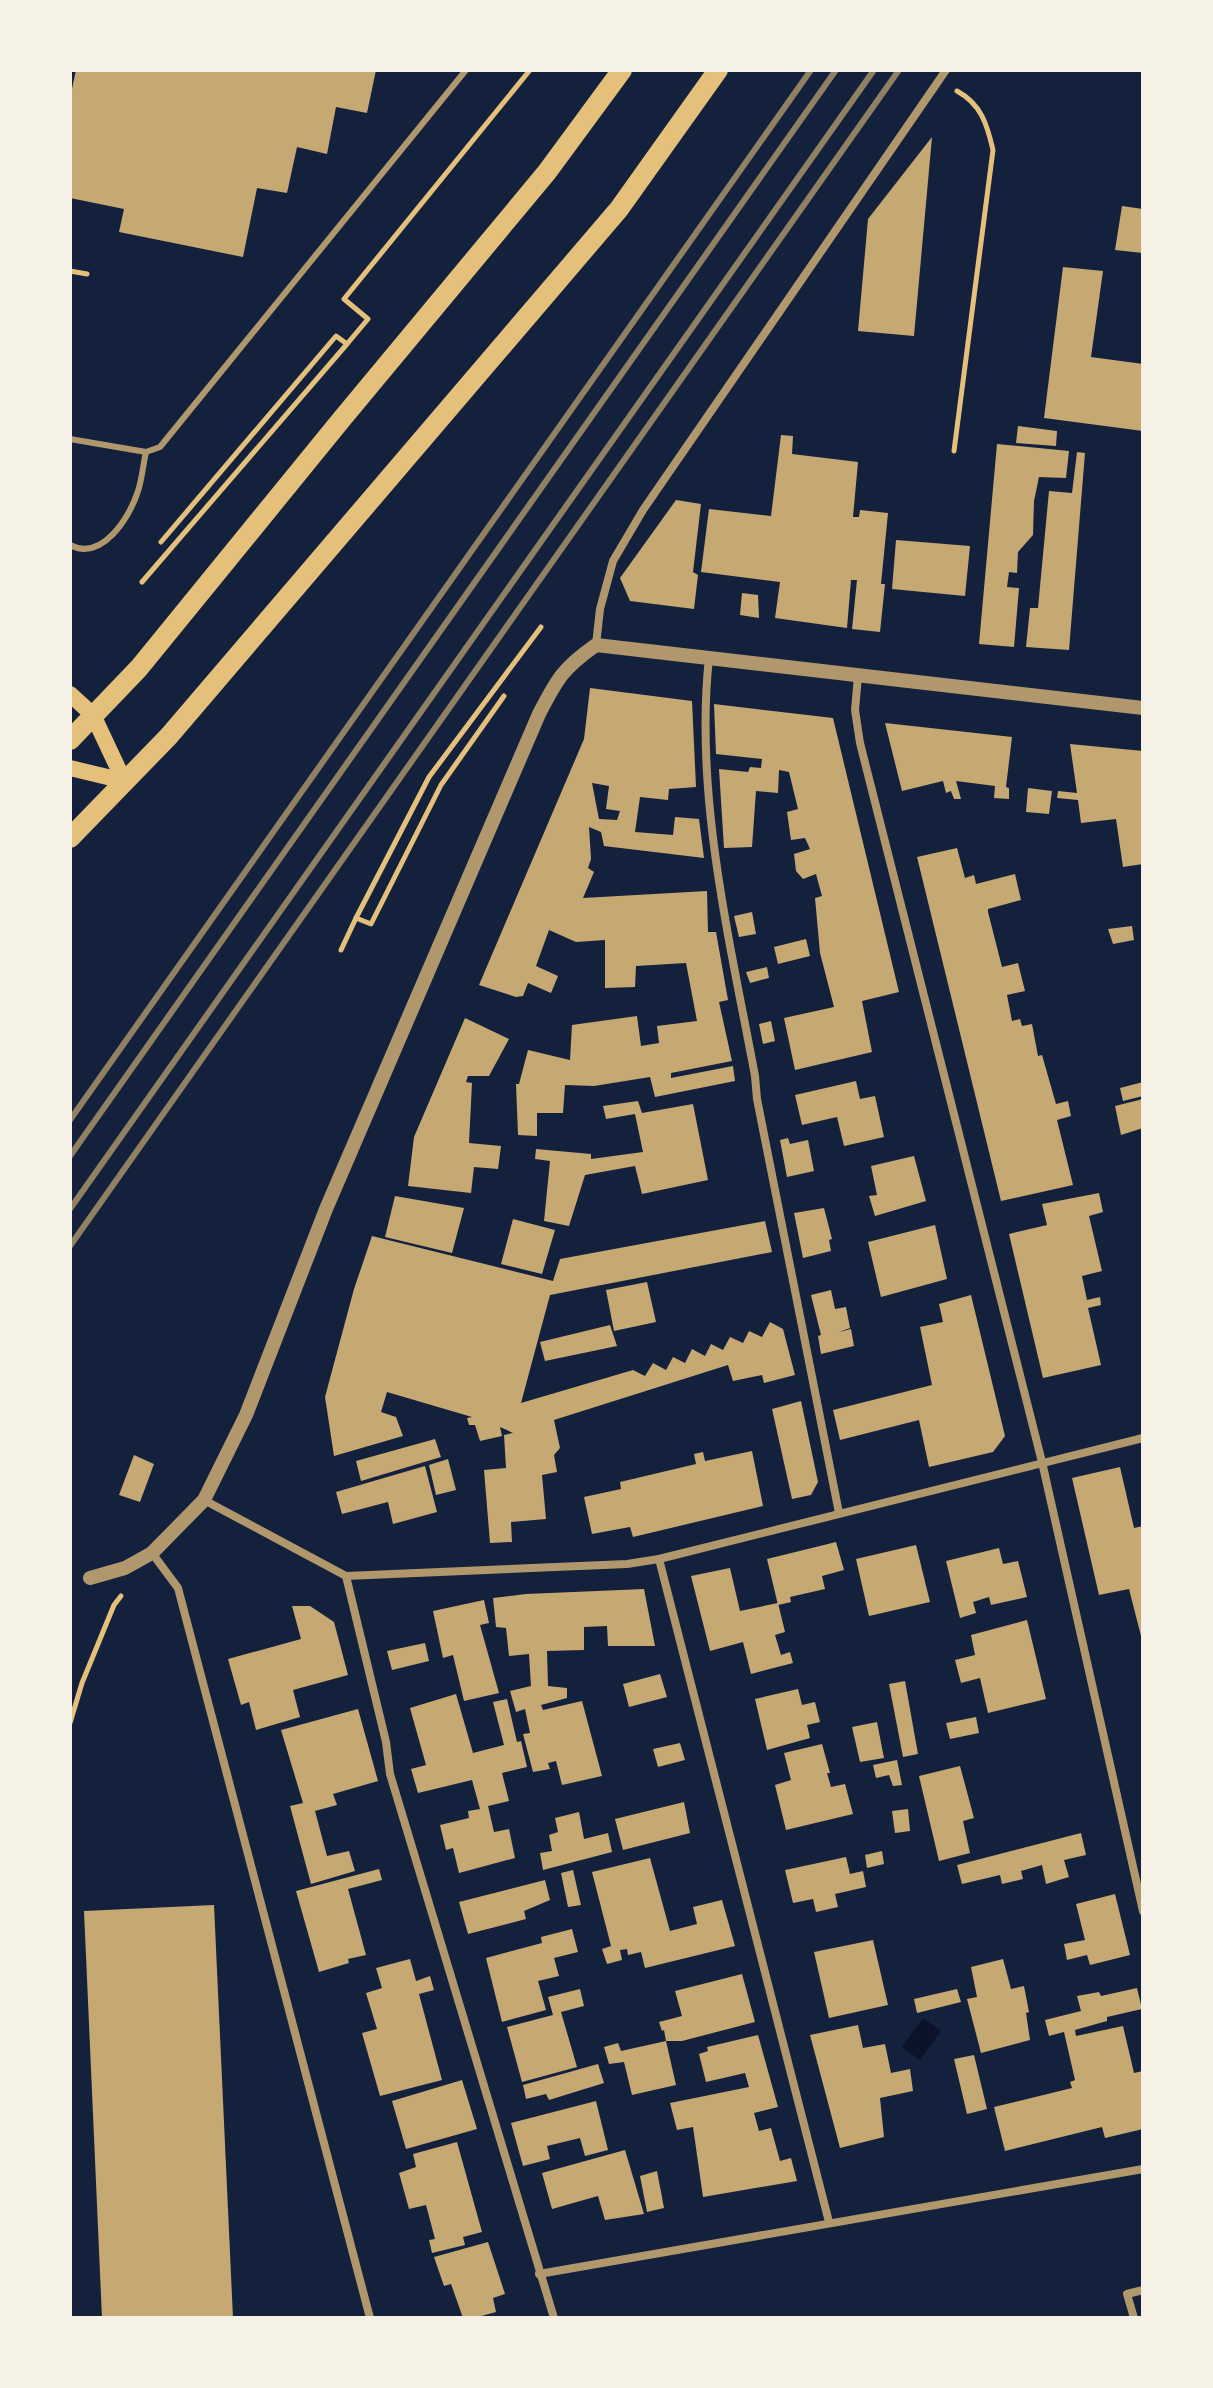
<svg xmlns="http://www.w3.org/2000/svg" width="1213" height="2388" viewBox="0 0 1213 2388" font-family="Cabin,sans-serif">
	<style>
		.water { fill: #0b132b }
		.building { fill: #c6a872; fill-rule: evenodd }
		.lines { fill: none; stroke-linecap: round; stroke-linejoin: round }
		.path { stroke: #e5c07b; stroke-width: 5 }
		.service { stroke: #b1986c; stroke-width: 6 }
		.minor { stroke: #b1986c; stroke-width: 8 }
		.tertiary { stroke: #b1986c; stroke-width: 14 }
		.secondary { stroke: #e5c07b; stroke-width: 16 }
		.primary { stroke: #e5c07b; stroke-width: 20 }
		.rail { stroke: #918062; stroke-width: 6 }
	</style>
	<rect width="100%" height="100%" fill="#14213d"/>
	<path class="water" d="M923 2018 941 2031 920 2060 902 2047Z"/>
	<g class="building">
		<path d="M76 70H376L367 113 336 107 327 154 297 147 287 193 257 188 243 257 119 232 124 209 70 198V98Z"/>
		<path d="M932 137 914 336 858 331 868 219Z"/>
		<path d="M1122 206 1143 209V253L1115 250Z"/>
		<path d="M1063 267 1103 271 1091 357 1143 364V431L1044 418Z"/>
		<path d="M1018 426 1057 431 1056 446 1016 443Z"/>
		<path d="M781 435 793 436 792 454 858 462 853 517H859L860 510 888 513 881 584H885L880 632 852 629 857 580H851L847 628 775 618 780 582 701 572 709 509 771 516Z"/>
		<path d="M997 444 1069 451 1066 478 1039 477 1034 501 1033 535 1018 552 1017 573 1009 572 1007 587 1019 588 1014 647 979 644Z"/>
		<path d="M1077 452 1085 453 1069 650 1026 647 1030 608H1038L1049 491 1072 493Z"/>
		<path d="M676 500 701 504 693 572 698 575 694 609 630 601 620 578Z"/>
		<path d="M896 540 970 546 965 596 892 589Z"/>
		<path d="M742 593 758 595 759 618 740 615Z"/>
		<path d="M590 688 692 701 696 787 669 789 668 800 640 797 635 832 673 835 675 817 699 819 704 858 604 846 601 832 589 827 591 859 588 868 594 872 583 898 707 891 708 932H716L728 1000 719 1002 732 1061 671 1073V1078L733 1066 735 1081 655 1097 650 1077 594 1086 565 1085 563 1113H537V1136L518 1135 516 1084H519L528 1050 570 1060 572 1025 637 1016 641 1046 659 1043 657 1026 697 1021 686 963 636 966 635 987 605 988V940L576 942 549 930 536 966 558 976 551 993 528 983 523 996 516 997 479 985 584 739ZM592 783 609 786 606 809 620 811 617 820 599 819Z"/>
		<path d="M714 704 833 718 899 992 862 1001 872 1052 795 1070 784 1018 834 1007 820 953 815 898 822 896 816 874 803 879 796 871 794 854 810 849 805 838 791 840 787 812 798 809 789 772 779 770 778 793 756 791 752 847 724 848 719 769 748 772 750 767 761 768 762 759 716 754Z"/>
		<path d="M885 723 1012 737 1006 787 1009 788V799L994 798 995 786 956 781 961 799H954L951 791 946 793 943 781 902 791Z"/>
		<path d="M1070 744 1143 751V864L1123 867 1116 819 1081 823 1078 800 1057 798 1058 791 1077 793Z"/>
		<path d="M1028 788 1052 791 1049 814 1026 812Z"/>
		<path d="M957 848 965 878 974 875 976 884 1015 874 1021 900 988 909V912L1002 967 1018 963 1025 991 1007 995 1012 1021 1020 1019 1022 1026 1032 1024 1038 1056 1042 1055 1056 1104 1068 1101 1071 1116 1057 1120 1073 1185 1001 1201 917 857Z"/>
		<path d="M752 912 756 934 739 937 734 916Z"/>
		<path d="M1132 926 1134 940 1113 944 1108 929Z"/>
		<path d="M806 939 810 956 778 964 774 947Z"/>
		<path d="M767 967 769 978 750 983 746 972Z"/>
		<path d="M465 1018 509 1039 489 1076H468L466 1082 472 1083 469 1143 501 1146 498 1169 474 1167 471 1193 408 1186 414 1137Z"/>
		<path d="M771 1021 775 1041 763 1044 759 1024Z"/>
		<path d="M856 1081 860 1099 875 1096 884 1137 844 1146 837 1117 802 1125 795 1095Z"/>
		<path d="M1143 1082V1096L1123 1101 1120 1088Z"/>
		<path d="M1143 1099V1128L1121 1135 1115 1106Z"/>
		<path d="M638 1101 642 1113 693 1104 708 1180 642 1194 635 1166 585 1175 569 1226 544 1221 550 1161 535 1159 536 1149 591 1154V1159L643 1152 635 1114 606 1119 603 1106Z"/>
		<path d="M788 1138 790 1144 808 1140 814 1171 787 1177 780 1140Z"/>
		<path d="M914 1156 926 1201 875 1216 869 1196 877 1195 871 1166Z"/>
		<path d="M1099 1193 1103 1212 1089 1216 1102 1271 1082 1276 1087 1300 1100 1297 1101 1305 1088 1308 1101 1365 1043 1378 1009 1234 1047 1225 1042 1204Z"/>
		<path d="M395 1196 464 1208 452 1253 385 1237Z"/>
		<path d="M824 1208 832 1239 829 1240 831 1251 803 1258 794 1213Z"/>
		<path d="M513 1219 555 1230 542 1274 501 1264Z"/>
		<path d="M765 1221 772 1252 550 1295 521 1403 633 1370 645 1376 653 1363 666 1370 673 1357 685 1363 692 1349 705 1356 711 1344 723 1350 730 1337 743 1343 749 1331 762 1337 770 1322 783 1329 795 1375 764 1383 762 1375 733 1381 728 1365 554 1420 560 1448 554 1455 557 1472 542 1475 546 1519 511 1522 512 1542 490 1543 484 1470 506 1468 504 1435 513 1433 500 1427 502 1436 480 1441 475 1425H469L467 1418 472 1417 387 1392 381 1412 396 1417 403 1436 334 1456 325 1397 354 1289 372 1236 553 1281 560 1259Z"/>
		<path d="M935 1225 947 1279 881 1297 868 1242Z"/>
		<path d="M647 1282 656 1322 614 1331 606 1290Z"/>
		<path d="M831 1290 835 1309 846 1307 850 1328 839 1332 851 1329 854 1346 821 1354 818 1336 821 1335 811 1295Z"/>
		<path d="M971 1295 1005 1436 993 1452 929 1467 919 1420 840 1440 833 1410 932 1385 920 1327 943 1322 939 1304Z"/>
		<path d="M610 1325 617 1346 545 1361 540 1342Z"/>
		<path d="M801 1401 818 1482 811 1495 792 1499 772 1409Z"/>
		<path d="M435 1439 441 1457 361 1481 356 1461Z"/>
		<path d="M752 1451 763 1506 633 1537 630 1527 592 1534 584 1497 621 1489 620 1482 696 1464 694 1454 703 1452 705 1461Z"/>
		<path d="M134 1455 154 1464 140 1502 119 1495Z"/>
		<path d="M448 1459 456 1490 436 1495 429 1465Z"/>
		<path d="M425 1466 437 1512 393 1524 388 1502 342 1514 336 1492Z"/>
		<path d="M1120 1467 1134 1528 1143 1526V1636H1141L1129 1589 1099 1595 1072 1478Z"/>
		<path d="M836 1542 844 1570 822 1576 825 1589 790 1597 791 1602 778 1605 767 1559Z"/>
		<path d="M916 1545 930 1602 869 1616 856 1559Z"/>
		<path d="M999 1548 1003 1564 1018 1561 1027 1597 991 1605 989 1597 973 1602 976 1613 960 1618 946 1561Z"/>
		<path d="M730 1568 740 1611 778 1603 785 1632 775 1635 781 1655 790 1652 793 1663 751 1674 743 1642 710 1651 691 1576Z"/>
		<path d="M644 1589 655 1646H608L607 1626 584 1627V1650L547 1651 548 1686 567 1688V1698L541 1705 543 1710 582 1701 602 1776 562 1785 556 1761 548 1763 550 1769 533 1772 523 1734 530 1733 525 1709 516 1712 510 1691 531 1686 529 1654 509 1656 506 1628 496 1627 493 1598 526 1594Z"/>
		<path d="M484 1600 489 1623 480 1625 499 1693 464 1701 453 1655 443 1658 433 1611Z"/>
		<path d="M292 1606H310L334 1622 348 1675 293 1690 300 1717 256 1730 249 1702 241 1705 228 1659 301 1639Z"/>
		<path d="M1027 1620 1046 1699 988 1713 980 1678 961 1683 955 1660 975 1655 971 1635Z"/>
		<path d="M425 1643 429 1661 392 1670 387 1651Z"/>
		<path d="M660 1674 667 1697 629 1707 623 1684Z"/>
		<path d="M905 1681 918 1754 903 1757 889 1684Z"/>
		<path d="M798 1689 802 1705 815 1702 820 1722 807 1725 810 1738 767 1750 755 1699Z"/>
		<path d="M456 1694 473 1753 504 1745 493 1702 507 1699 517 1742 521 1741 527 1767 502 1773 509 1801 488 1806 494 1832 509 1829 515 1858 459 1873 453 1848 446 1850 440 1825 469 1818 468 1811 480 1809 472 1780 418 1793 411 1769 426 1765 410 1708Z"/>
		<path d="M358 1709 378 1781 333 1794 337 1805 315 1811 327 1856 349 1851 355 1871 311 1884 290 1806 303 1803 281 1730Z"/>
		<path d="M976 1717 979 1733 950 1739 946 1723Z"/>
		<path d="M877 1722 884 1758 860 1762 852 1727Z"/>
		<path d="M680 1743 685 1760 658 1767 653 1749Z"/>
		<path d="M822 1744 830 1773H827L831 1787 845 1784 853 1814 786 1830 775 1785 791 1780 784 1753Z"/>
		<path d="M897 1760 902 1785 893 1786 889 1775 876 1778 873 1765Z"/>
		<path d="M960 1766 974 1818 963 1821 970 1853 939 1861 919 1776Z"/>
		<path d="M684 1802 690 1833 623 1850 615 1819Z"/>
		<path d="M908 1809 910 1831 895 1833 892 1811Z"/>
		<path d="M579 1812 584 1839 608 1833 612 1852 543 1870 540 1853 552 1851 549 1835 558 1832 555 1818Z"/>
		<path d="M1081 1833 1086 1855 1064 1860 1069 1877 1046 1884 1042 1865 1021 1871 1023 1879 1002 1884 1000 1875 962 1884 957 1865Z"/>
		<path d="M882 1851 884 1864 867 1868 865 1855Z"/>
		<path d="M846 1857 850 1874 863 1871 866 1887 835 1894 838 1907 816 1912 813 1899 793 1903 785 1870Z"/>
		<path d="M650 1858 670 1931 697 1924 693 1907 722 1900 735 1946 645 1968 641 1952 628 1955 627 1949 620 1950 622 1960 607 1964 602 1949 611 1946 592 1872Z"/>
		<path d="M379 1869 382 1880 348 1889 366 1955 348 1959 349 1963 319 1972 296 1891Z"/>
		<path d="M573 1870 581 1905 568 1907 561 1873Z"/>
		<path d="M545 1880 550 1900 524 1911 526 1919 468 1934 459 1902Z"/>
		<path d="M1115 1894 1130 1955 1090 1965 1087 1955 1067 1960 1064 1944 1085 1940 1076 1904Z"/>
		<path d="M214 1905 233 2318H102L84 1911Z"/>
		<path d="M572 1929 578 1952 554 1958 559 1976 538 1981 546 2010 502 2022 486 1958 542 1943 541 1937Z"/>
		<path d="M873 1940 888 2005 829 2018 814 1952Z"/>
		<path d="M410 1959 416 1981 430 1976 434 1990 419 1994 442 2080 380 2096 362 2033 377 2029 366 1993 382 1988 376 1968Z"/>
		<path d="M1003 1959 1011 1989 1024 1986 1029 2012 1026 2013 1030 2040 981 2053 967 1999 977 1997 971 1967Z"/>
		<path d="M742 1974 755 2022 682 2041H666L664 2030 662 2031 659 2022 682 2016 675 1991Z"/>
		<path d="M1137 1988 1142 2009 1107 2017V2021L1075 2030 1076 2036 1123 2026 1134 2073 1143 2071V2129L1105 2138 1102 2127 1005 2151 994 2107 1072 2088 1070 2082 1075 2080 1064 2032 1049 2036 1045 2020 1081 2011 1077 1996 1099 1992 1101 1996Z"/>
		<path d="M580 1989 584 2006 561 2012 577 2067 522 2082 507 2027 553 2015 548 1997Z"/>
		<path d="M957 1989 961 2002 917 2013 914 1999Z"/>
		<path d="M858 2025 863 2048 885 2044 891 2073 910 2069 913 2091 880 2098 884 2137 840 2148 810 2035Z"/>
		<path d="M758 2035 778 2107 754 2113 759 2131 771 2128 780 2161 791 2158 797 2181 703 2197 693 2127 677 2130 670 2103 749 2087 745 2073 706 2082 699 2054 708 2051 707 2047Z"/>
		<path d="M666 2041 676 2085 632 2095 624 2062 609 2064 604 2047 618 2043 621 2051Z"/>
		<path d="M974 2055 987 2109 967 2114 954 2059Z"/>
		<path d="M598 2064 604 2083 549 2100 546 2094 526 2099 523 2085Z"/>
		<path d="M462 2080 477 2129 406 2149 392 2101Z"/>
		<path d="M596 2101 608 2150 585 2156 580 2138 547 2146 550 2159 523 2166 511 2123Z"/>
		<path d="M457 2142 482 2232 463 2237 465 2245 432 2253 429 2240 435 2239 426 2205 409 2209 399 2173 416 2167 413 2154Z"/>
		<path d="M625 2150 644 2214 605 2220 598 2196 552 2209 542 2173Z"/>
		<path d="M657 2171 664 2208 647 2212 640 2176Z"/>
		<path d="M488 2242 505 2294 493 2298 496 2312 474 2318H463L451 2284 444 2286 434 2257Z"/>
	</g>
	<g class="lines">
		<g class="path">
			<path d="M70 271 87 274"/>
			<path d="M347 344 368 319 344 299 530 70"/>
			<path d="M954 451 993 150C987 124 981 104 957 91"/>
			<path d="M142 582 347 344 336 336 161 542"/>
			<path d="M504 696 441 785 371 924 356 918 429 777 541 627"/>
			<path d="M341 950 356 918"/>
			<path d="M70 1723 82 1683 114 1605 121 1596"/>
		</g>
		<g class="service">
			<path d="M70 439 146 452 160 447 466 70"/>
			<path d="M70 545C102 562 130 517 138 491 142 479 143 465 146 452"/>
		</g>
		<g class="minor">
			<path d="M596 645 600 609 613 561 643 510 946 70"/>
			<path d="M709 658C694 794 730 942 755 1076L757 1099 839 1513"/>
			<path d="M858 676 855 710 860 743 1042 1462 1143 1911"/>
			<path d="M204 1500 346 1576 386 1742 390 1774 554 2318"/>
			<path d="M152 1553 178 1588 370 2318"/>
			<path d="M659 1559 829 2222"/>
			<path d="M346 1576 627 1564 659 1559 1143 1438"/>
			<path d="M539 2274 1143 2169"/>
			<path d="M1134 2318 1127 2294 1143 2290"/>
		</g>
		<path class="tertiary" d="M90 1578 125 1568 152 1553 204 1500 246 1415 326 1209 539 714C557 679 563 668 596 645L1143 708"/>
		<g class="secondary">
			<path d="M70 694 93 715 124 781"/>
			<path d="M70 768 124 781"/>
		</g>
		<g class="primary">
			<path d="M70 740 139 668 341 420 547 172 622 70"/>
			<path d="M70 838 169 736 619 209 718 70"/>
		</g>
		<g class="rail">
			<path d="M70 1120 811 70"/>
			<path d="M70 1156 836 70"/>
			<path d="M70 1209 874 70"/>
			<path d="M70 1246 899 70"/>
		</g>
	</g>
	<rect width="1213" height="2388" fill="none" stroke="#f6f1e7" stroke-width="144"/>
</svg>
